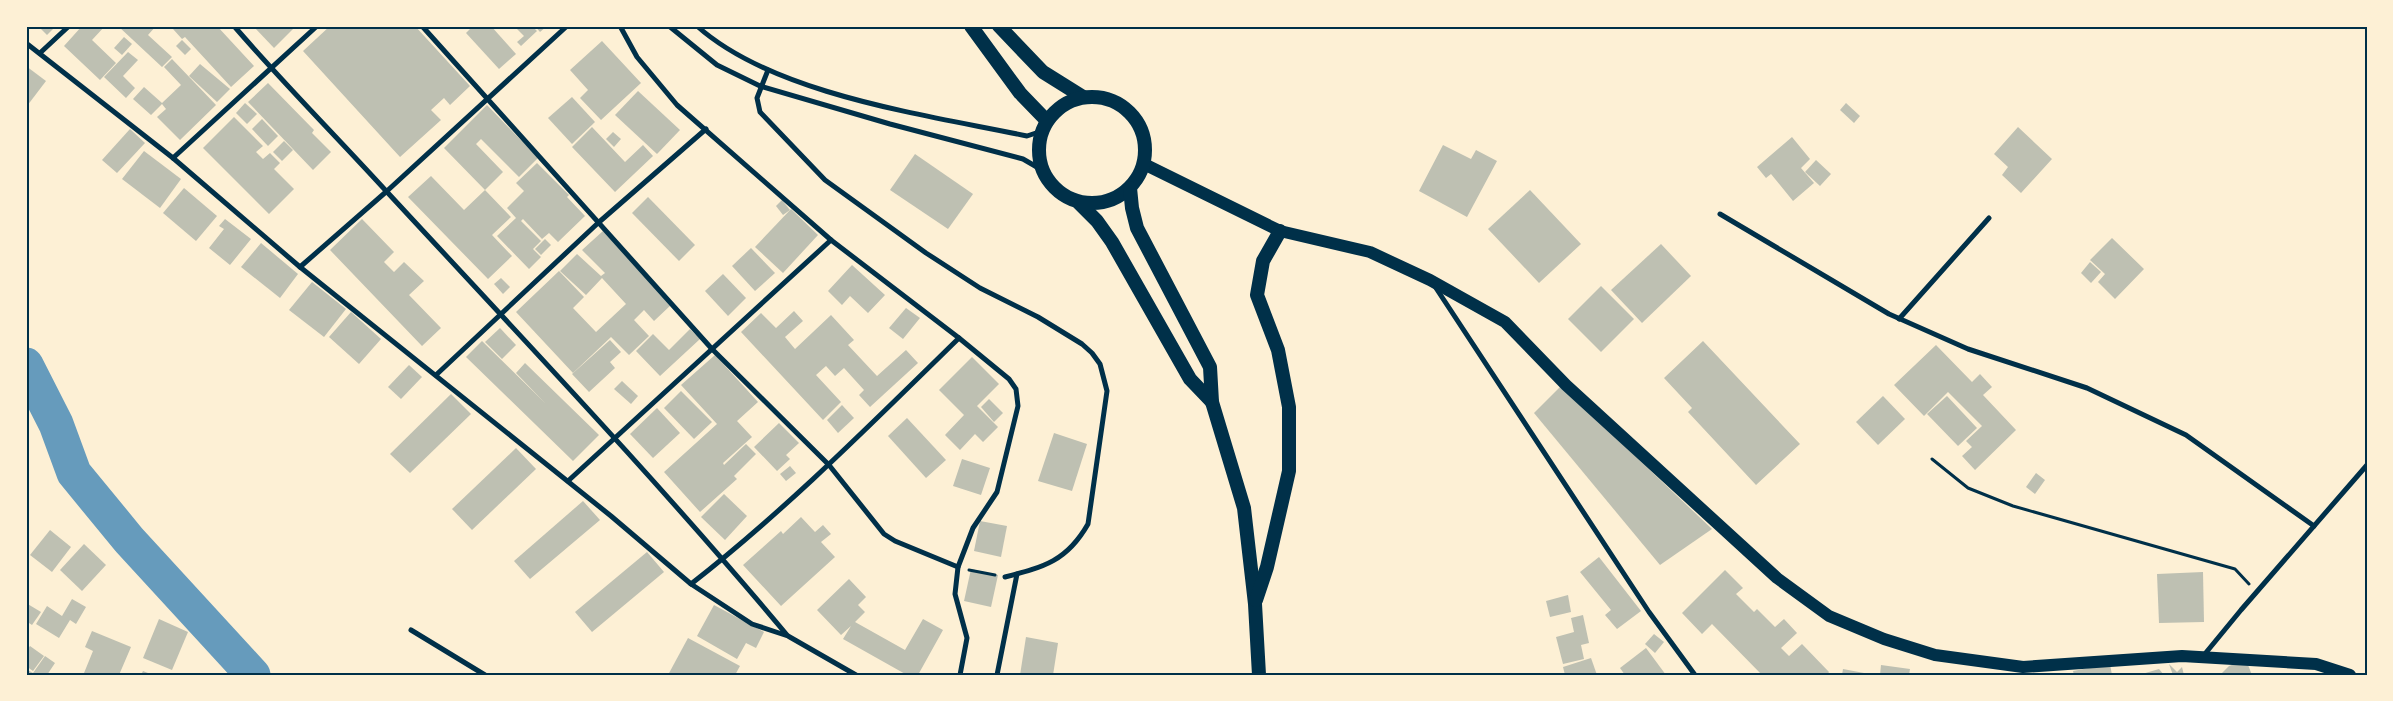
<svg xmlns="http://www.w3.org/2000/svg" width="2393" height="701" viewBox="0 0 2393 701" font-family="Helvetica,sans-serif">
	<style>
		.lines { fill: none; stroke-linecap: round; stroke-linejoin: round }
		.river { stroke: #669bbc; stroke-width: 35 }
		.building { fill: #bec0b2 }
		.path { stroke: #003049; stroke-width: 3 }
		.minor { stroke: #003049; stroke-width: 5 }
		.primary { stroke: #003049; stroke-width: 12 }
		.trunk { stroke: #003049; stroke-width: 14 }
		.neatline { fill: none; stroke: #003049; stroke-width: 2 }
	</style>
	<rect width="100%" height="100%" fill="#fdf0d5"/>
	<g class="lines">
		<path class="river" d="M26 365 56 424 74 473 129 540 253 675"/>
	</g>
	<g class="building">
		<path d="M38 26H56L47 35Z"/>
		<path d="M82 26H105L92 40 116 63 100 80 64 46Z"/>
		<path d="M118 26H156L148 35 172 57 162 67Z"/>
		<path d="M176 26H217L254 66 231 87 185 37 182 39 173 29Z"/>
		<path d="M253 26H296L274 48Z"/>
		<path d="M330 26H415L470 86 450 105 444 98 431 110 441 120 400 157 303 51Z"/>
		<path d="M473 26H491L516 54 499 69 466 33Z"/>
		<path d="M518 26H532L537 31 521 46 517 42 524 36 516 28Z"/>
		<path d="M535 26H547L540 32Z"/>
		<path d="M124 37 132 44 122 55 114 48Z"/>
		<path d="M182 40 191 49 185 55 176 46Z"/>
		<path d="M602 41 641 83 601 120 580 98 588 90 570 70Z"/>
		<path d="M128 52 138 60 123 76 135 88 126 98 104 77Z"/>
		<path d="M172 59 216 105 180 140 157 117 166 109 162 104 151 115 133 99 144 87 162 103 181 85 164 67Z"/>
		<path d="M200 64 230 89 217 102 189 76Z"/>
		<path d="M26 66 46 81 27 106 26 105Z"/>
		<path d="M268 83 314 130 312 133 331 152 313 170 248 102Z"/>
		<path d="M638 91 680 130 657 154 615 115Z"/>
		<path d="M572 97 595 122 572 144 548 118Z"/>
		<path d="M245 103 257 114 247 124 236 113Z"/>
		<path d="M1846 103 1860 116 1854 123 1840 110Z"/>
		<path d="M487 105 538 158 519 177 481 139 476 144 503 172 485 190 444 148Z"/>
		<path d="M234 117 263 146 256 152 263 159 270 153 280 163 274 169 294 189 269 214 203 148Z"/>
		<path d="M262 119 278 136 268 146 252 129Z"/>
		<path d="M592 127 625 162 643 145 653 156 615 192 572 147Z"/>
		<path d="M2018 127 2052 159 2021 193 2002 175 2008 167 1994 154Z"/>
		<path d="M130 129 145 143 117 173 102 160Z"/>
		<path d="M613 132 621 139 614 147 606 139Z"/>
		<path d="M1792 137 1810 159 1801 168 1814 183 1793 201 1771 174 1766 178 1757 167Z"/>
		<path d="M284 141 293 150 282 161 273 152Z"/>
		<path d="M1443 145 1471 159 1476 150 1497 161 1467 217 1419 191Z"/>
		<path d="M144 151 181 179 160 208 122 179Z"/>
		<path d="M915 154 973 194 948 229 890 190Z"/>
		<path d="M1816 160 1831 174 1820 186 1805 172Z"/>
		<path d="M537 163 569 195 567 197 585 216 558 242 549 233 542 239 523 219 521 221 541 241 533 249 541 257 529 269 497 236 516 218 507 208 524 191 516 183Z"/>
		<path d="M431 176 464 210 485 190 511 217 492 235 512 256 488 279 408 197Z"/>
		<path d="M184 188 217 216 196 241 163 213Z"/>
		<path d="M1530 190 1581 244 1539 283 1488 229Z"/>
		<path d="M648 197 695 245 679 261 632 213Z"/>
		<path d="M782 200 790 210 783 215 776 206Z"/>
		<path d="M791 209 818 235 783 273 755 247Z"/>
		<path d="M225 219 251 239 230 265 209 248 224 229 219 226Z"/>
		<path d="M362 219 394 252 384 262 394 272 404 262 424 281 409 295 441 328 422 346 330 250Z"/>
		<path d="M603 231 672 304 654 321 644 310 634 320 649 336 629 355 611 337 573 373 516 312 559 271 584 297 573 308 596 332 626 304 602 278 586 295 560 271 577 254 601 276 605 273 582 250Z"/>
		<path d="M2112 238 2144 269 2115 299 2098 282 2105 274 2090 260Z"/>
		<path d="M545 239 551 245 541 255 535 249Z"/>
		<path d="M261 243 298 274 280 298 241 267Z"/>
		<path d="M1661 244 1691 276 1642 323 1611 290Z"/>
		<path d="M751 248 775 273 755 291 732 266Z"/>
		<path d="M2090 262 2101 272 2091 283 2081 273Z"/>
		<path d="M852 265 885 295 868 313 850 296 842 305 828 291Z"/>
		<path d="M723 274 746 298 728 316 705 291Z"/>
		<path d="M501 278 510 287 503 294 494 284Z"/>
		<path d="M312 282 346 309 324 337 289 310Z"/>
		<path d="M1601 286 1634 319 1601 352 1568 319Z"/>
		<path d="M906 308 920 318 903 339 889 328Z"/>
		<path d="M794 311 803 321 785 337 795 349 831 315 854 340 848 345 877 376 906 350 918 363 870 407 859 395 864 390 844 368 835 376 826 366 816 375 841 402 823 420 741 332 761 313 776 328Z"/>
		<path d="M351 312 381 339 359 364 329 337Z"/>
		<path d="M500 328 516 345 502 359 485 342Z"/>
		<path d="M690 329 700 339 660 376 636 351 653 334 669 350Z"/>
		<path d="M610 340 621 352 610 362 615 368 589 392 572 374Z"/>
		<path d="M482 341 545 403 516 373 525 363 599 435 573 461 466 357Z"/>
		<path d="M1703 341 1800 444 1756 485 1688 412 1692 408 1664 378Z"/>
		<path d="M1936 345 1972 382 1980 374 1992 387 1983 395 2016 430 1975 470 1962 456 1972 447 1966 441 1982 426 1948 392 1924 416 1894 385Z"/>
		<path d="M715 355 758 402 737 421 752 437 723 463 724 465 746 444 756 454 734 476 737 479 700 512 664 472 717 424 681 385Z"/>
		<path d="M972 357 999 384 977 406 998 427 983 442 975 434 960 450 945 435 964 415 939 390Z"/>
		<path d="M409 365 422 377 401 399 388 387Z"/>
		<path d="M622 381 638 396 631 404 614 389Z"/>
		<path d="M1561 386 1712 529 1660 565 1534 413Z"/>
		<path d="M681 391 712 422 694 439 664 408Z"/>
		<path d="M451 394 471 414 410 473 390 454Z"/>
		<path d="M1883 396 1905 419 1878 445 1856 422Z"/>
		<path d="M1947 396 1977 428 1958 446 1927 414Z"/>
		<path d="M989 399 1003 413 994 422 981 407Z"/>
		<path d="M842 405 854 418 838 433 827 420Z"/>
		<path d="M657 408 680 433 653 458 630 434Z"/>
		<path d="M907 418 946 460 926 478 888 436Z"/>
		<path d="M779 423 799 443 786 455 790 459 777 471 754 447Z"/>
		<path d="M1054 433 1087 444 1072 491 1038 481Z"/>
		<path d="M516 448 536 469 472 530 452 509Z"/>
		<path d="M962 459 990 468 981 495 953 486Z"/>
		<path d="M790 466 796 473 786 481 780 474Z"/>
		<path d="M2036 473 2045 480 2035 494 2026 487Z"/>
		<path d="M724 494 747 516 725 540 701 517Z"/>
		<path d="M583 501 600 520 530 579 514 561Z"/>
		<path d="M801 517 815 532 823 525 831 534 821 542 835 557 781 606 743 565 781 531 783 534Z"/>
		<path d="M980 521 1007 526 1001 557 974 551Z"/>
		<path d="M50 530 71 547 52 572 30 555Z"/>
		<path d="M84 544 106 565 82 591 60 570Z"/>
		<path d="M647 552 664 572 592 632 575 612Z"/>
		<path d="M1599 557 1641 611 1617 629 1605 615 1611 610 1580 572Z"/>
		<path d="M971 569 998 575 991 607 964 601Z"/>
		<path d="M1725 570 1743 588 1736 594 1754 612 1757 609 1775 627 1784 619 1797 633 1781 648 1789 656 1802 644 1829 672 1827 675H1762L1712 624 1702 634 1682 613Z"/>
		<path d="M2203 572 2204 622 2159 623 2157 574Z"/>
		<path d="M849 579 866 597 858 605 865 612 855 622 905 650 923 619 943 630 918 675H907L843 639 851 626 841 635 817 610Z"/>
		<path d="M1568 595 1571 612 1550 617 1546 601Z"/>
		<path d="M72 599 86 607 76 624 70 620 59 638 36 624 47 606 62 616Z"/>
		<path d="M26 603 41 612 32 625 26 621Z"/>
		<path d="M714 605 764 632 756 648 746 643 737 659 697 636Z"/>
		<path d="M1583 615 1589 643 1581 645 1584 659 1563 664 1556 637 1574 632 1571 618Z"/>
		<path d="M159 619 188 632 172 670 143 658Z"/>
		<path d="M92 631 131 647 119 675 84 673 93 651 85 647Z"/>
		<path d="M1654 634 1664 642 1655 653 1645 644Z"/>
		<path d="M1026 637 1058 643 1053 675H1020Z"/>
		<path d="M688 638 740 666 735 675H668Z"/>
		<path d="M30 646 44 656 33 671 26 666V651Z"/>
		<path d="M1646 648 1666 675H1625L1620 668Z"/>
		<path d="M45 656 55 663 47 675H26V669L33 673Z"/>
		<path d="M1591 658 1597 675H1565L1563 667Z"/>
		<path d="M2246 660 2252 675H2220L2229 666Z"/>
		<path d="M2110 664 2112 675H2074L2073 671Z"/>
		<path d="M2169 664 2177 672 2182 667 2184 675H2173Z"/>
		<path d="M1881 665 1910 669 1909 675H1880Z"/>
		<path d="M1843 669 1864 673V675H1842Z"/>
		<path d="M2159 669 2164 675H2143L2142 674Z"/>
		<path d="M143 671 153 675H141Z"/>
	</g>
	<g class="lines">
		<g class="path">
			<path d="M1932 459 1968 488 2013 506 2235 569 2249 584"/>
			<path d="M969 570 995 575"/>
		</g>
		<g class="minor">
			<path d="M234 26C284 84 337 137 388 193 523 339 660 483 787 635"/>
			<path d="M422 26 712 349 829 465 884 534 895 541 958 567"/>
			<path d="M620 26 637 57 677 105 831 240 959 338 1009 379 1016 389 1018 406 997 492 973 528 958 567 955 594 967 638 960 675"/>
			<path d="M669 26 717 65 760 86 890 124 1023 159 1042 170"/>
			<path d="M697 26C774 95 927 115 1027 136L1042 131"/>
			<path d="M26 43 173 158 300 267 611 516 691 584 752 624 788 636 856 675"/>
			<path d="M40 53 69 26"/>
			<path d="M768 70 757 98 760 112 825 180 926 253 980 288 1038 317 1082 344 1092 353 1100 364 1107 391 1088 524C1067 561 1044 567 1005 577"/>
			<path d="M173 158 317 26"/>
			<path d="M1720 214 1889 314 1968 349 2087 388 2186 435 2314 526"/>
			<path d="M300 267 387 191 567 26"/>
			<path d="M1436 288 1649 612 1695 675"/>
			<path d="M1899 319 1989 218"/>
			<path d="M436 375 598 223 706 129"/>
			<path d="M568 481 831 240"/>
			<path d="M691 584C787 509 872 423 959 338"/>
			<path d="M411 630 485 675"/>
			<path d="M2204 655 2241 610 2367 465"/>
			<path d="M997 675 1017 574"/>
		</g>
		<path class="primary" d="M1144 164 1280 231 1370 252 1430 280 1505 322 1566 385 1777 578 1829 616 1884 639 1935 655 2023 667 2182 656 2316 664 2350 675"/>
		<g class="trunk">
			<path d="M971 26 1020 93 1047 121"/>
			<path d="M999 26 1043 72 1083 97"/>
			<circle cx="1092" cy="150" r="53"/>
			<path d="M1130 188 1132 208 1137 228 1210 367 1212 402 1244 508 1255 604 1259 675"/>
			<path d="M1079 203 1097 221 1112 242 1190 379 1212 402"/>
			<path d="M1256 600 1267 567 1289 471V407L1278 350 1257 295 1263 261 1280 231"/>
		</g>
	</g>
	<rect width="2393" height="701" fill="none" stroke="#fdf0d5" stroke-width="55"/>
	<rect x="28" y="28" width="2338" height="646" class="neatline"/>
</svg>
